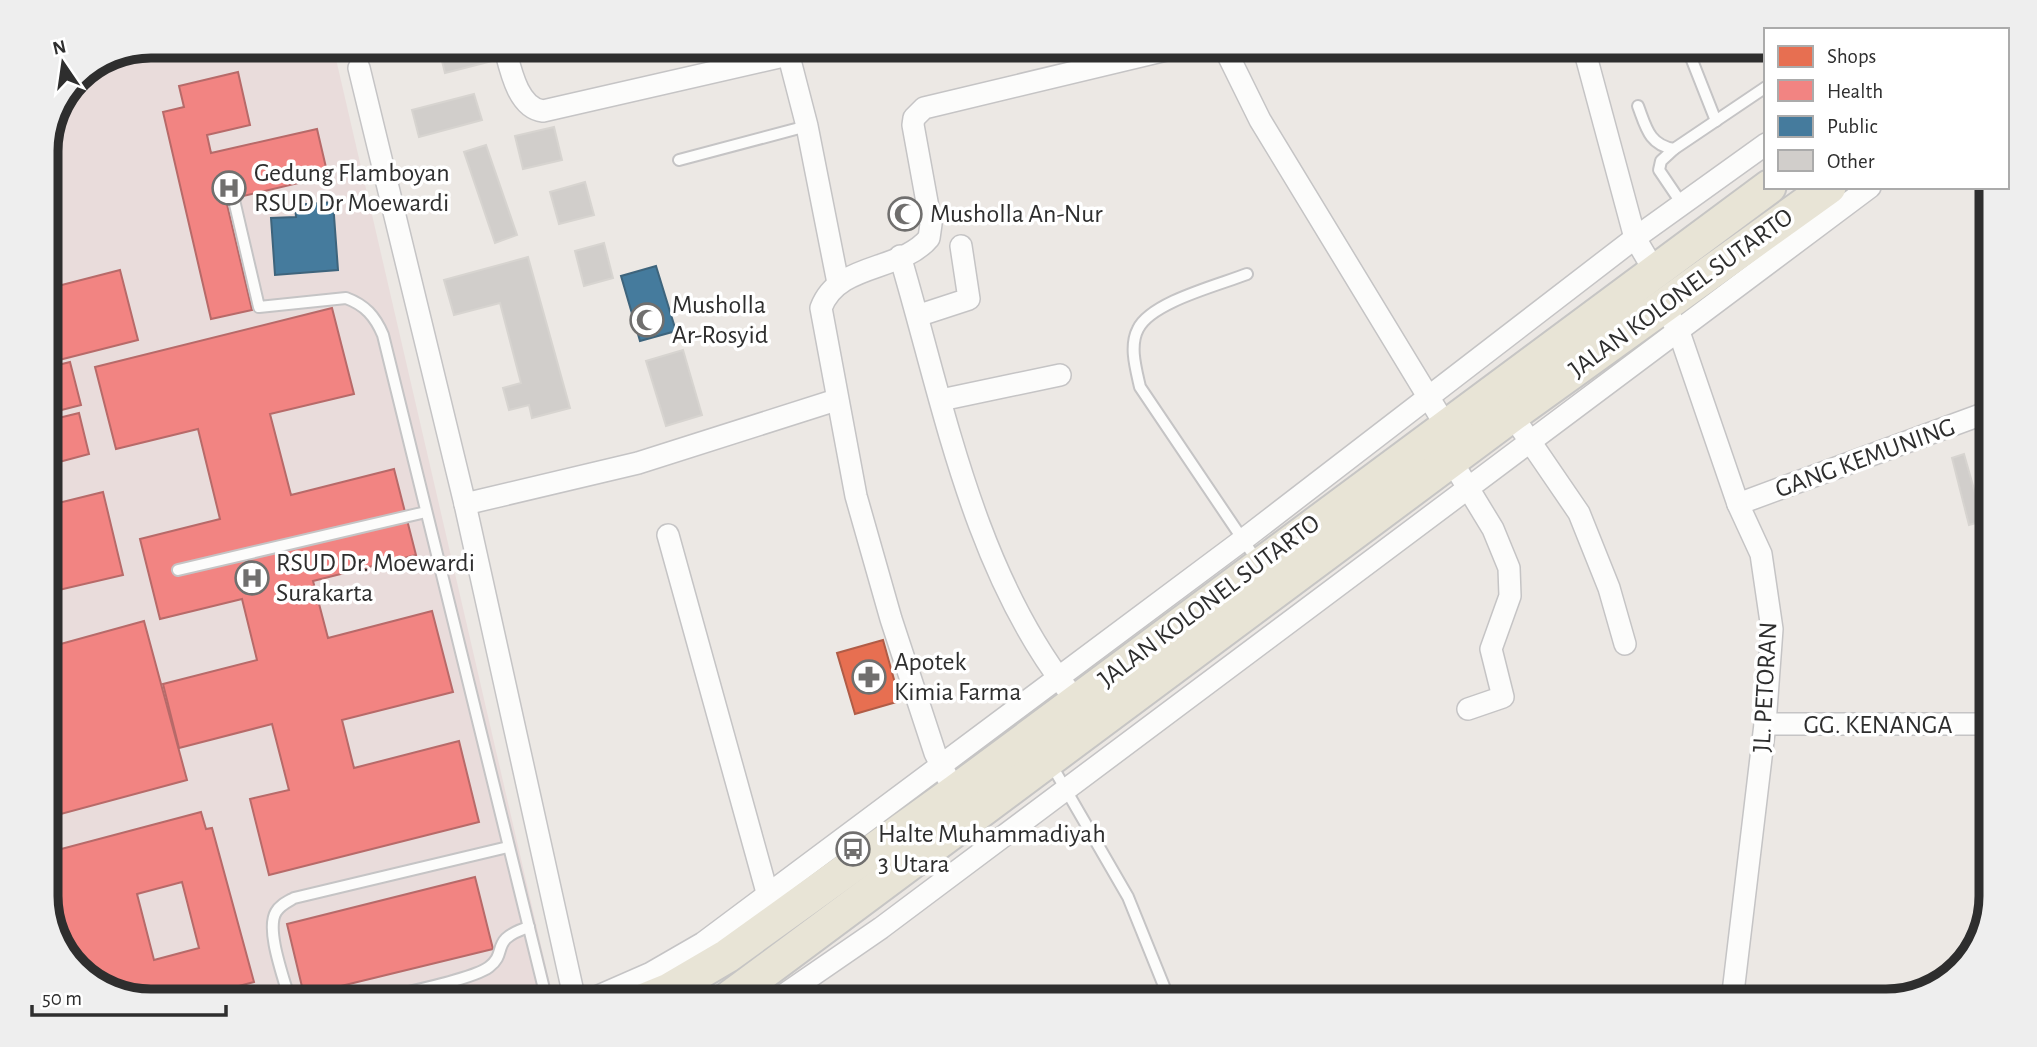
<svg xmlns="http://www.w3.org/2000/svg" width="2037" height="1047" viewBox="0 0 2037 1047" font-family="'Alegreya Sans',sans-serif">
	<style>
		.medical { fill: #e9dcdb }
		.shops { fill: #e76f51; stroke: #b05c46; stroke-width: 2 }
		.health { fill: #f28482; stroke: #b76a69; stroke-width: 2; fill-rule: evenodd }
		.public { fill: #457b9d; stroke: #3e647c; stroke-width: 2 }
		.building { fill: #d1cecb; stroke: #d7d4d0; stroke-width: 2 }
		.lines { fill: none; stroke-linecap: round; stroke-linejoin: round }
		.lane-casing { stroke: #c5c4c5; stroke-width: 14 }
		.street-casing { stroke: #c5c4c5; stroke-width: 24 }
		.primary-casing { stroke: #c6c5c4; stroke-width: 37 }
		.lane { stroke: #fcfcfb; stroke-width: 10 }
		.street { stroke: #fcfcfb; stroke-width: 21 }
		.primary { stroke: #e8e4d6; stroke-width: 33 }
		.labels { text-anchor: middle; dominant-baseline: central; stroke-width: 7; stroke-linejoin: round; paint-order: stroke }
		.poi-label { font-size: 26px; fill: #2e2e2e; stroke: #fff; text-anchor: start }
		.street-label { font-size: 26px; fill: #2e2e2e; stroke: #fff }
		.rim { fill: none; stroke: #2e2e2e; stroke-width: 9 }
	</style>
	<rect width="100%" height="100%" fill="#ece8e4"/>
	<path class="medical" d="M151 46H333L552 993 525 1001H151L105 991 63 955 46 903V144L77 76Z"/>
	<path class="shops" d="M883 640 900 701 855 714 837 653Z"/>
	<g class="health">
		<path d="M238 72 250 125 207 135 211 153 317 129 328 176 226 200 252 310 211 319 163 112 184 107 179 86Z"/>
		<path d="M120 270 138 340 59 360 46 309V289Z"/>
		<path d="M332 308 354 394 270 414 291 495 394 469 416 555 313 581 328 638 432 611 453 692 342 720 354 768 459 741 479 822 269 875 250 799 289 790 272 724 179 748 163 684 257 660 242 599 160 619 140 539 220 519 198 429 116 449 95 367Z"/>
		<path d="M70 362 81 405 46 414V368Z"/>
		<path d="M79 413 89 454 48 465 46 421Z"/>
		<path d="M103 492 123 575 46 593V506Z"/>
		<path d="M144 621 187 780 46 818V648Z"/>
		<path d="M201 812 206 829 212 828 254 982 182 1001 151 1002 105 991 67 958 57 917 51 918 46 903V853ZM182 882 199 948 154 960 137 894Z"/>
		<path d="M475 877 493 949 304 995 287 924Z"/>
	</g>
	<g class="public">
		<path d="M333 202 338 270 275 275 271 218 296 217 295 205Z"/>
		<path d="M656 266 676 331 640 341 621 276Z"/>
	</g>
	<g class="building">
		<path d="M438 45H488L492 61 445 73Z"/>
		<path d="M474 94 482 120 419 137 412 110Z"/>
		<path d="M554 127 562 160 523 169 515 136Z"/>
		<path d="M486 145 517 235 495 243 464 152Z"/>
		<path d="M585 182 594 215 559 224 550 192Z"/>
		<path d="M604 243 613 278 584 286 575 251Z"/>
		<path d="M528 257 570 408 532 418 529 405 509 410 503 388 521 383 500 303 454 315 444 280Z"/>
		<path d="M1991 331V373L1977 336Z"/>
		<path d="M683 350 702 415 666 426 646 361Z"/>
		<path d="M1964 454 1983 521 1969 525 1952 458Z"/>
		<path d="M1991 464V519L1977 468Z"/>
	</g>
	<g class="lines">
		<defs>
			<g id="lane">
				<path d="M1686 45 1716 121"/>
				<path d="M1227 57 1281 50"/>
				<path d="M1638 106C1646 127 1649 145 1674 149L1766 87"/>
				<path d="M1674 149 1661 161 1659 170 1682 204"/>
				<path d="M679 160 807 126"/>
				<path d="M234 200 259 307 346 298C365 305 375 316 383 335L547 1001"/>
				<path d="M1247 274C1219 285 1151 302 1138 329 1129 346 1136 369 1140 387L1258 562"/>
				<path d="M178 570 426 512"/>
				<path d="M1051 764 1128 897 1170 1001"/>
				<path d="M290 1001C285 981 265 930 276 912 280 905 287 902 294 898L508 847"/>
				<path d="M368 1001C393 995 472 980 489 967 509 952 488 940 529 927"/>
			</g>
			<g id="street">
				<path d="M504 45C510 67 517 108 543 111L788 55"/>
				<path d="M786 45 807 126 838 283"/>
				<path d="M1223 45 1260 120 1446 426"/>
				<path d="M1583 45 1635 238 1655 272"/>
				<path d="M359 68 465 504 575 1001"/>
				<path d="M900 256C943 401 972 566 1067 689"/>
				<path d="M920 315 969 299 961 246"/>
				<path d="M1672 320 1679 332 1738 504 1761 554 1772 629 1765 724 1732 1001"/>
				<path d="M941 400 1060 375"/>
				<path d="M1512 415 1579 513 1609 588 1625 644"/>
				<path d="M1451 460 1493 529 1509 568 1510 596 1491 649 1503 697 1468 709"/>
				<path d="M465 504 638 463 836 400"/>
				<path d="M1738 504 1991 411"/>
				<path d="M668 535 768 896 777 905"/>
				<path d="M1765 724H1991"/>
				<path d="M947 777 935 753 891 619 856 496 821 308C838 262 901 272 929 238L931 224 913 125 914 118 924 108 1187 45"/>
				<path d="M587 1001 651 973 703 943 1244 539 1635 238 1766 144"/>
				<path d="M775 1001 881 928 1870 187"/>
			</g>
			<g id="primary">
				<path d="M642 1001 669 990 727 956 956 791 1769 187"/>
				<path d="M725 1001 1512 415 1829 187"/>
			</g>
		</defs>
		<use href="#lane" class="lane-casing"/>
		<use href="#street" class="street-casing"/>
		<use href="#primary" class="primary-casing"/>
		<use href="#lane" class="lane"/>
		<use href="#street" class="street"/>
		<use href="#primary" class="primary"/>
	</g>
	<defs>
		<symbol id="hospital-ring" viewBox="-11 -11 22 22"><circle r="9.5" fill="#fff" stroke="#706f6e" stroke-width="1.5"/><path d="M-5-5h3v3.5h4V-5h3V5h-3V1.5h-4V5h-3Z" fill="#706f6e"/></symbol>
		<symbol id="mosque-ring" viewBox="-11 -11 22 22"><circle r="9.5" fill="#fff" stroke="#706f6e" stroke-width="1.5"/><path d="M3.5-4.9A6 6 0 1 0 3.5 4.9A5 5 0 1 1 3.5-4.9Z" fill="#706f6e"/></symbol>
		<symbol id="pharmacy-ring" viewBox="-11 -11 22 22"><circle r="9.5" fill="#fff" stroke="#706f6e" stroke-width="1.5"/><path d="M-2-6h4v4h4v4h-4v4h-4v-4h-4v-4h4Z" fill="#706f6e"/></symbol>
		<symbol id="bus-ring" viewBox="-11 -11 22 22"><circle r="9.5" fill="#fff" stroke="#706f6e" stroke-width="1.5"/><path d="M-5-6H5V4H4V6H2V4H-2V6H-4V4H-5ZM-3.5-4V0h7V-4ZM-3.5 1.2v1.5H-2V1.2ZM2 1.2v1.5H3.5V1.2Z" fill="#706f6e"/></symbol>
	</defs>
	<g fill-rule="evenodd">
		<use href="#hospital-ring" x="210" y="169" width="38" height="38"/>
		<use href="#mosque-ring" x="886" y="195" width="38" height="38"/>
		<use href="#mosque-ring" x="628" y="301" width="38" height="38"/>
		<use href="#hospital-ring" x="233" y="559" width="38" height="38"/>
		<use href="#pharmacy-ring" x="850" y="658" width="38" height="38"/>
		<use href="#bus-ring" x="834" y="830" width="38" height="38"/>
	</g>
	<g class="labels">
		<g class="poi-label">
			<text x="254" y="173">Gedung Flamboyan<tspan x="254" dy="30">RSUD Dr Moewardi</tspan></text>
			<text x="930" y="214">Musholla An-Nur</text>
			<text x="672" y="305">Musholla<tspan x="672" dy="30">Ar-Rosyid</tspan></text>
			<text x="276" y="563">RSUD Dr. Moewardi<tspan x="276" dy="30">Surakarta</tspan></text>
			<text x="894" y="662">Apotek<tspan x="894" dy="30">Kimia Farma</tspan></text>
			<text x="878" y="834">Halte Muhammadiyah<tspan x="878" dy="30">3 Utara</tspan></text>
		</g>
		<g class="street-label">
			<text transform="translate(1681 293) rotate(-36)">JALAN KOLONEL SUTARTO</text>
			<text transform="translate(1865 458) rotate(-20)">GANG KEMUNING</text>
			<text transform="translate(1209 601) rotate(-37)">JALAN KOLONEL SUTARTO</text>
			<text transform="translate(1765 687) rotate(-87)">JL. PETORAN</text>
			<text x="1878" y="725">GG. KENANGA</text>
		</g>
	</g>
	<path d="M0 0H2037V1047H0ZM151 58H1886A93 93 0 0 1 1979 151V896A93 93 0 0 1 1886 989H151A93 93 0 0 1 58 896V151A93 93 0 0 1 151 58Z" fill="#eee" fill-rule="evenodd"/>
	<path class="rim" d="M151 58H1886A93 93 0 0 1 1979 151V896A93 93 0 0 1 1886 989H151A93 93 0 0 1 58 896V151A93 93 0 0 1 151 58Z"/>
	<rect x="1764" y="28" width="245" height="161" fill="#ffffff" stroke="#ababab" stroke-width="2"/>
	<rect x="1778" y="46" width="35" height="21" fill="#e76f51" stroke="#ababab" stroke-width="2"/>
	<text x="1827" y="63" font-size="21" fill="#2e2e2e">Shops</text>
	<rect x="1778" y="80" width="35" height="21" fill="#f28482" stroke="#ababab" stroke-width="2"/>
	<text x="1827" y="98" font-size="21" fill="#2e2e2e">Health</text>
	<rect x="1778" y="116" width="35" height="21" fill="#457b9d" stroke="#ababab" stroke-width="2"/>
	<text x="1827" y="133" font-size="21" fill="#2e2e2e">Public</text>
	<rect x="1778" y="150" width="35" height="21" fill="#d1cecb" stroke="#ababab" stroke-width="2"/>
	<text x="1827" y="168" font-size="21" fill="#2e2e2e">Other</text>
	<g transform="translate(63 63) rotate(347)" stroke="#ffffff" stroke-width="5" paint-order="stroke">
	<path d="M0-5L12 26L0 18L-12 26Z" fill="#2e2e2e"/>
	<text y="-10" font-size="19" font-weight="bold" text-anchor="middle" fill="#2e2e2e">N</text>
	</g>
	<path d="M32 1005v10h194v-10" fill="none" stroke="#2e2e2e" stroke-width="3.5"/>
	<text x="42" y="1005" font-size="21" fill="#2e2e2e" stroke="#ffffff" stroke-width="5" paint-order="stroke">50 m</text>
</svg>
